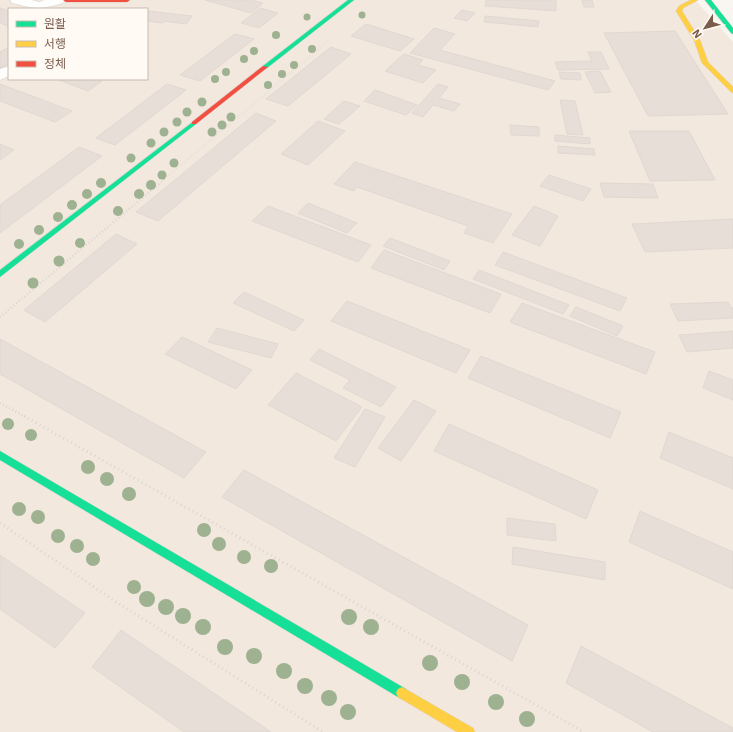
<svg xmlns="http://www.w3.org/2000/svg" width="733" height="732" viewBox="0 0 733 732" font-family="'IBM Plex Sans','Noto Sans KR',sans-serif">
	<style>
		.residential { fill: #f2e8de; fill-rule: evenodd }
		.building { fill: #e6ded7; stroke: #e2d8d2 }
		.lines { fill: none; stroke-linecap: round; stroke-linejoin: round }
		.street-casing { stroke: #d7d1cb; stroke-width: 1 }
		.fast-casing { stroke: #d9d2cb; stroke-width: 1 }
		.slow-casing { stroke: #d9d2cb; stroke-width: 1 }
		.jam-casing { stroke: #d9d2cb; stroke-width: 1 }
		.path-far2 { stroke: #dcd5d0; stroke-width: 1.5; stroke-dasharray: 0.5 2; stroke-linecap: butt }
		.path-far1 { stroke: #dcd5d0; stroke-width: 2.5; stroke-dasharray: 1 2.5; stroke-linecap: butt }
		.path { stroke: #dcd5d0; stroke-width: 3; stroke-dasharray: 1 3.5; stroke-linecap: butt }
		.street { fill: #fefefd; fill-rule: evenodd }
		.fast { fill: #16e098; fill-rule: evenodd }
		.slow { fill: #ffcf43; fill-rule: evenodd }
		.jam { fill: #f24e42; fill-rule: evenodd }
		.tree { fill: #9eb190 }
	</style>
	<rect width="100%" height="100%" fill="#f9f5f0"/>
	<path class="residential" d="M0 0H695L733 42V732H0ZM9 9H147V79H9Z"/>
	<g class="building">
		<path d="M205 0H250L263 3 251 13Z"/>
		<path d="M486 0H556V11L485 6Z"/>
		<path d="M582 0H592L594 7H584Z"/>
		<path d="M0 8 9 11V26L0 23Z"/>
		<path d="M260 8 278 13 259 28 241 23Z"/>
		<path d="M462 10 475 13 467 21 454 18Z"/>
		<path d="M147 11 192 16 186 24 164 21 163 23 147 21Z"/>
		<path d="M485 16 539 21 538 27 484 22Z"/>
		<path d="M366 24 414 39 400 51 351 36Z"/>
		<path d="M434 28 455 34 440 50 555 81 548 90 410 53Z"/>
		<path d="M675 31 728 114 648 116 604 33Z"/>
		<path d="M235 34 254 39 200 81 180 75Z"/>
		<path d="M9 47V64L0 68V52Z"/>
		<path d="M331 47 351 54 288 106 266 99Z"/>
		<path d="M588 52H601L609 69 558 70 555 62 592 61Z"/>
		<path d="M404 54 423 60 418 65 436 70 423 83 385 71Z"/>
		<path d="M600 71 611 92 595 93 585 72Z"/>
		<path d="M559 72 580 73 581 80 561 79Z"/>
		<path d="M56 79H97L102 81 88 91Z"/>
		<path d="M0 84 72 111 55 122 0 101Z"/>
		<path d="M167 84 186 90 115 145 96 138Z"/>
		<path d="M438 84 448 87 439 98 460 104 454 111 433 105 423 117 412 113Z"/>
		<path d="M375 90 417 105 406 115 364 101Z"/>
		<path d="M560 100 575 101 583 135 567 134Z"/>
		<path d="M344 101 360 106 339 124 324 119Z"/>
		<path d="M256 113 276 121 158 221 136 212Z"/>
		<path d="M318 121 345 131 308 165 281 154Z"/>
		<path d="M510 125 539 127V136L511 135Z"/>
		<path d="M629 131H689L715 180 650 181Z"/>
		<path d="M555 135 590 138V144L555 141Z"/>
		<path d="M0 144 14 150 0 160Z"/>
		<path d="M558 146 594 149 595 155 558 153Z"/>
		<path d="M79 147 102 156 0 233V205Z"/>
		<path d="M355 162 512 214 493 243 464 233 468 226 357 187 354 191 334 184Z"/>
		<path d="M549 175 591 189 583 201 540 186Z"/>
		<path d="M600 183 653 184 658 198 604 197Z"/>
		<path d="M308 203 357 223 347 233 298 213Z"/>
		<path d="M268 206 371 245 358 262 252 221Z"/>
		<path d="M534 206 558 216 540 246 512 235Z"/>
		<path d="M733 219V248L645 252 632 224Z"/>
		<path d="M116 234 137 244 45 322 24 310Z"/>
		<path d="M390 238 450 261 444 270 383 246Z"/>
		<path d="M384 250 501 294 490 313 371 268Z"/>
		<path d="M503 252 627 298 620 311 495 265Z"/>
		<path d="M479 270 569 305 563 314 473 279Z"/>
		<path d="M244 292 304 320 294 331 233 303Z"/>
		<path d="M347 301 470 350 456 373 331 321Z"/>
		<path d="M728 302 731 308H733V318L678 321 670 304Z"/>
		<path d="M522 303 655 352 646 374 510 322Z"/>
		<path d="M576 307 623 326 617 336 570 316Z"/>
		<path d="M217 328 278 344 271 358 208 342Z"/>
		<path d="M733 331V348L687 352 679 335Z"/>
		<path d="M182 337 252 370 236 389 165 354Z"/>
		<path d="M0 339 206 452 184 478 0 374Z"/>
		<path d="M319 349 396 387 381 407 343 388 350 380 310 360Z"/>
		<path d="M481 356 621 412 610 438 468 378Z"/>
		<path d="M709 371 733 380V400L703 388Z"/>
		<path d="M296 373 362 407 336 441 268 405Z"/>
		<path d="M414 400 436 411 401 461 378 448Z"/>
		<path d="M365 409 385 417 355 467 334 458Z"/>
		<path d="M449 424 598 490 586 519 434 451Z"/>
		<path d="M669 432 733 458V489L660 458Z"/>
		<path d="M244 470 528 625 512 661 222 497Z"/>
		<path d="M640 511 733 552V589L629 542Z"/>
		<path d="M507 518 555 524 556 541 507 535Z"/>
		<path d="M513 547 605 562V580L512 564Z"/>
		<path d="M0 555 85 613 55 648 0 609Z"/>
		<path d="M121 630 271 732H184L92 667Z"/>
		<path d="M581 646 733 728V732H653L566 683Z"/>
	</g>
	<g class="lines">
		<defs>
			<g id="street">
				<path d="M10 0H32L39 2 44 0H65L63 3C39 10 36 9 12 3Z"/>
				<path d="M9 66V76L0 80V69Z"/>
			</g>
			<g id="fast">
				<path d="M348 0H354L267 68H263V66Z"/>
				<path d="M705 0H711L733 28V34L731 33Z"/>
				<path d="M194 121 196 122V124L0 277V270Z"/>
				<path d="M0 451 406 689 408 693 406 697 402 699 398 697 0 460Z"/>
			</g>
			<g id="slow">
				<path d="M691 0H698L683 8 682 11 700 40 708 62 733 87V93L731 92 702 63 694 40 676 11 679 6Z"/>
				<path d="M402 687 473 728 475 732H457L398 697 396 693 398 689Z"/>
			</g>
			<g id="jam">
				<path d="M63 0H130L127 2H66Z"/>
				<path d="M263 66 268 67 196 124H192V122Z"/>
			</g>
		</defs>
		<use href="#street" class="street-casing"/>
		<use href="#fast" class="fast-casing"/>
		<use href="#slow" class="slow-casing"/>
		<use href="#jam" class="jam-casing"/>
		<path class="path-far2" d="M163 180 331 39"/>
		<g class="path-far1">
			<path d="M0 317 165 179"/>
			<path d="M0 403 26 417"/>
		</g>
		<g class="path">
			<path d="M24 416 584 732"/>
			<path d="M0 523 113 600 323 732"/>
		</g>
		<use href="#street" class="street"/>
		<use href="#fast" class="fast"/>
		<use href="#slow" class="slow"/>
		<use href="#jam" class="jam"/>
	</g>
	<g class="tree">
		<circle cx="362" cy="15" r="3.5"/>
		<circle cx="307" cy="17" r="3.5"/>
		<circle cx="276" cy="35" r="4"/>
		<circle cx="312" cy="49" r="4"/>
		<circle cx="254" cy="51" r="4"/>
		<circle cx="244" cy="59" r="4"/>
		<circle cx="294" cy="65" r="4"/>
		<circle cx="226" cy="72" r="4"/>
		<circle cx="282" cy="74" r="4"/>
		<circle cx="215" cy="79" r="4"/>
		<circle cx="268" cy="85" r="4"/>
		<circle cx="202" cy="102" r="4.5"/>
		<circle cx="187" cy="112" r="4.5"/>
		<circle cx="231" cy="117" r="4.5"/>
		<circle cx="177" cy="122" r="4.5"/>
		<circle cx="222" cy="125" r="4.5"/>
		<circle cx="164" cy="132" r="4.5"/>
		<circle cx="212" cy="132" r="4.5"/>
		<circle cx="151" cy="143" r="4.5"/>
		<circle cx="131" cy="158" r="4.5"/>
		<circle cx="174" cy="163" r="4.5"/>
		<circle cx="162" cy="175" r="4.5"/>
		<circle cx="101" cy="183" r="5"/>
		<circle cx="151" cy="185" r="5"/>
		<circle cx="87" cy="194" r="5"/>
		<circle cx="139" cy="194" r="5"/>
		<circle cx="72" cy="205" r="5"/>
		<circle cx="118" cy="211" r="5"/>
		<circle cx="58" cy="217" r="5"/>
		<circle cx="39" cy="230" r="5"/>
		<circle cx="80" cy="243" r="5"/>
		<circle cx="19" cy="244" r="5"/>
		<circle cx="59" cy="261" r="5.5"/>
		<circle cx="33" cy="283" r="5.5"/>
		<circle cx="8" cy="424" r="6"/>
		<circle cx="31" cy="435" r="6"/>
		<circle cx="88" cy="467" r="7"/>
		<circle cx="107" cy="479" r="7"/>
		<circle cx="129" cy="494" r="7"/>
		<circle cx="19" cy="509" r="7"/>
		<circle cx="38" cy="517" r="7"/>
		<circle cx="204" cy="530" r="7"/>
		<circle cx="58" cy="536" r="7"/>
		<circle cx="219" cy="544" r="7"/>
		<circle cx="77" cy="546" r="7"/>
		<circle cx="244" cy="557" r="7"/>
		<circle cx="93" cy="559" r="7"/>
		<circle cx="271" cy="566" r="7"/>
		<circle cx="134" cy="587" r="7"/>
		<circle cx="147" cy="599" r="8"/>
		<circle cx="166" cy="607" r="8"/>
		<circle cx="183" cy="616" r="8"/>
		<circle cx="349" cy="617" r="8"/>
		<circle cx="203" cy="627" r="8"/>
		<circle cx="371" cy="627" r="8"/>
		<circle cx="225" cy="647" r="8"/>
		<circle cx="254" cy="656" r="8"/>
		<circle cx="430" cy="663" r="8"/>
		<circle cx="284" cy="671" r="8"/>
		<circle cx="462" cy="682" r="8"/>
		<circle cx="305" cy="686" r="8"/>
		<circle cx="329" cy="698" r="8"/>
		<circle cx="496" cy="702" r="8"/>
		<circle cx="348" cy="712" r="8"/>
		<circle cx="527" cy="719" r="8"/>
	</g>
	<rect x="8" y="8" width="140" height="72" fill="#fffaf3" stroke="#cabbb1"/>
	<rect x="16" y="21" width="20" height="6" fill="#16e098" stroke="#cabbb1"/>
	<text x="44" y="28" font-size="12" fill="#7a5c4d">원활</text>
	<rect x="16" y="41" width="20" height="6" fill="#ffcf43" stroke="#cabbb1"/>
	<text x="44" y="48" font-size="12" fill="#7a5c4d">서행</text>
	<rect x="16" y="61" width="20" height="6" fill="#f24e42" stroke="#cabbb1"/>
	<text x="44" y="68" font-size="12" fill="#7a5c4d">정체</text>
	<g transform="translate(705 28) rotate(234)" stroke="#fffaf3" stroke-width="3" paint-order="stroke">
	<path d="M0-3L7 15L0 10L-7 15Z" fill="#7a5c4d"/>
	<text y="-6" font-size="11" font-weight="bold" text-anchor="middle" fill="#7a5c4d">N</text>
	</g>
</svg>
